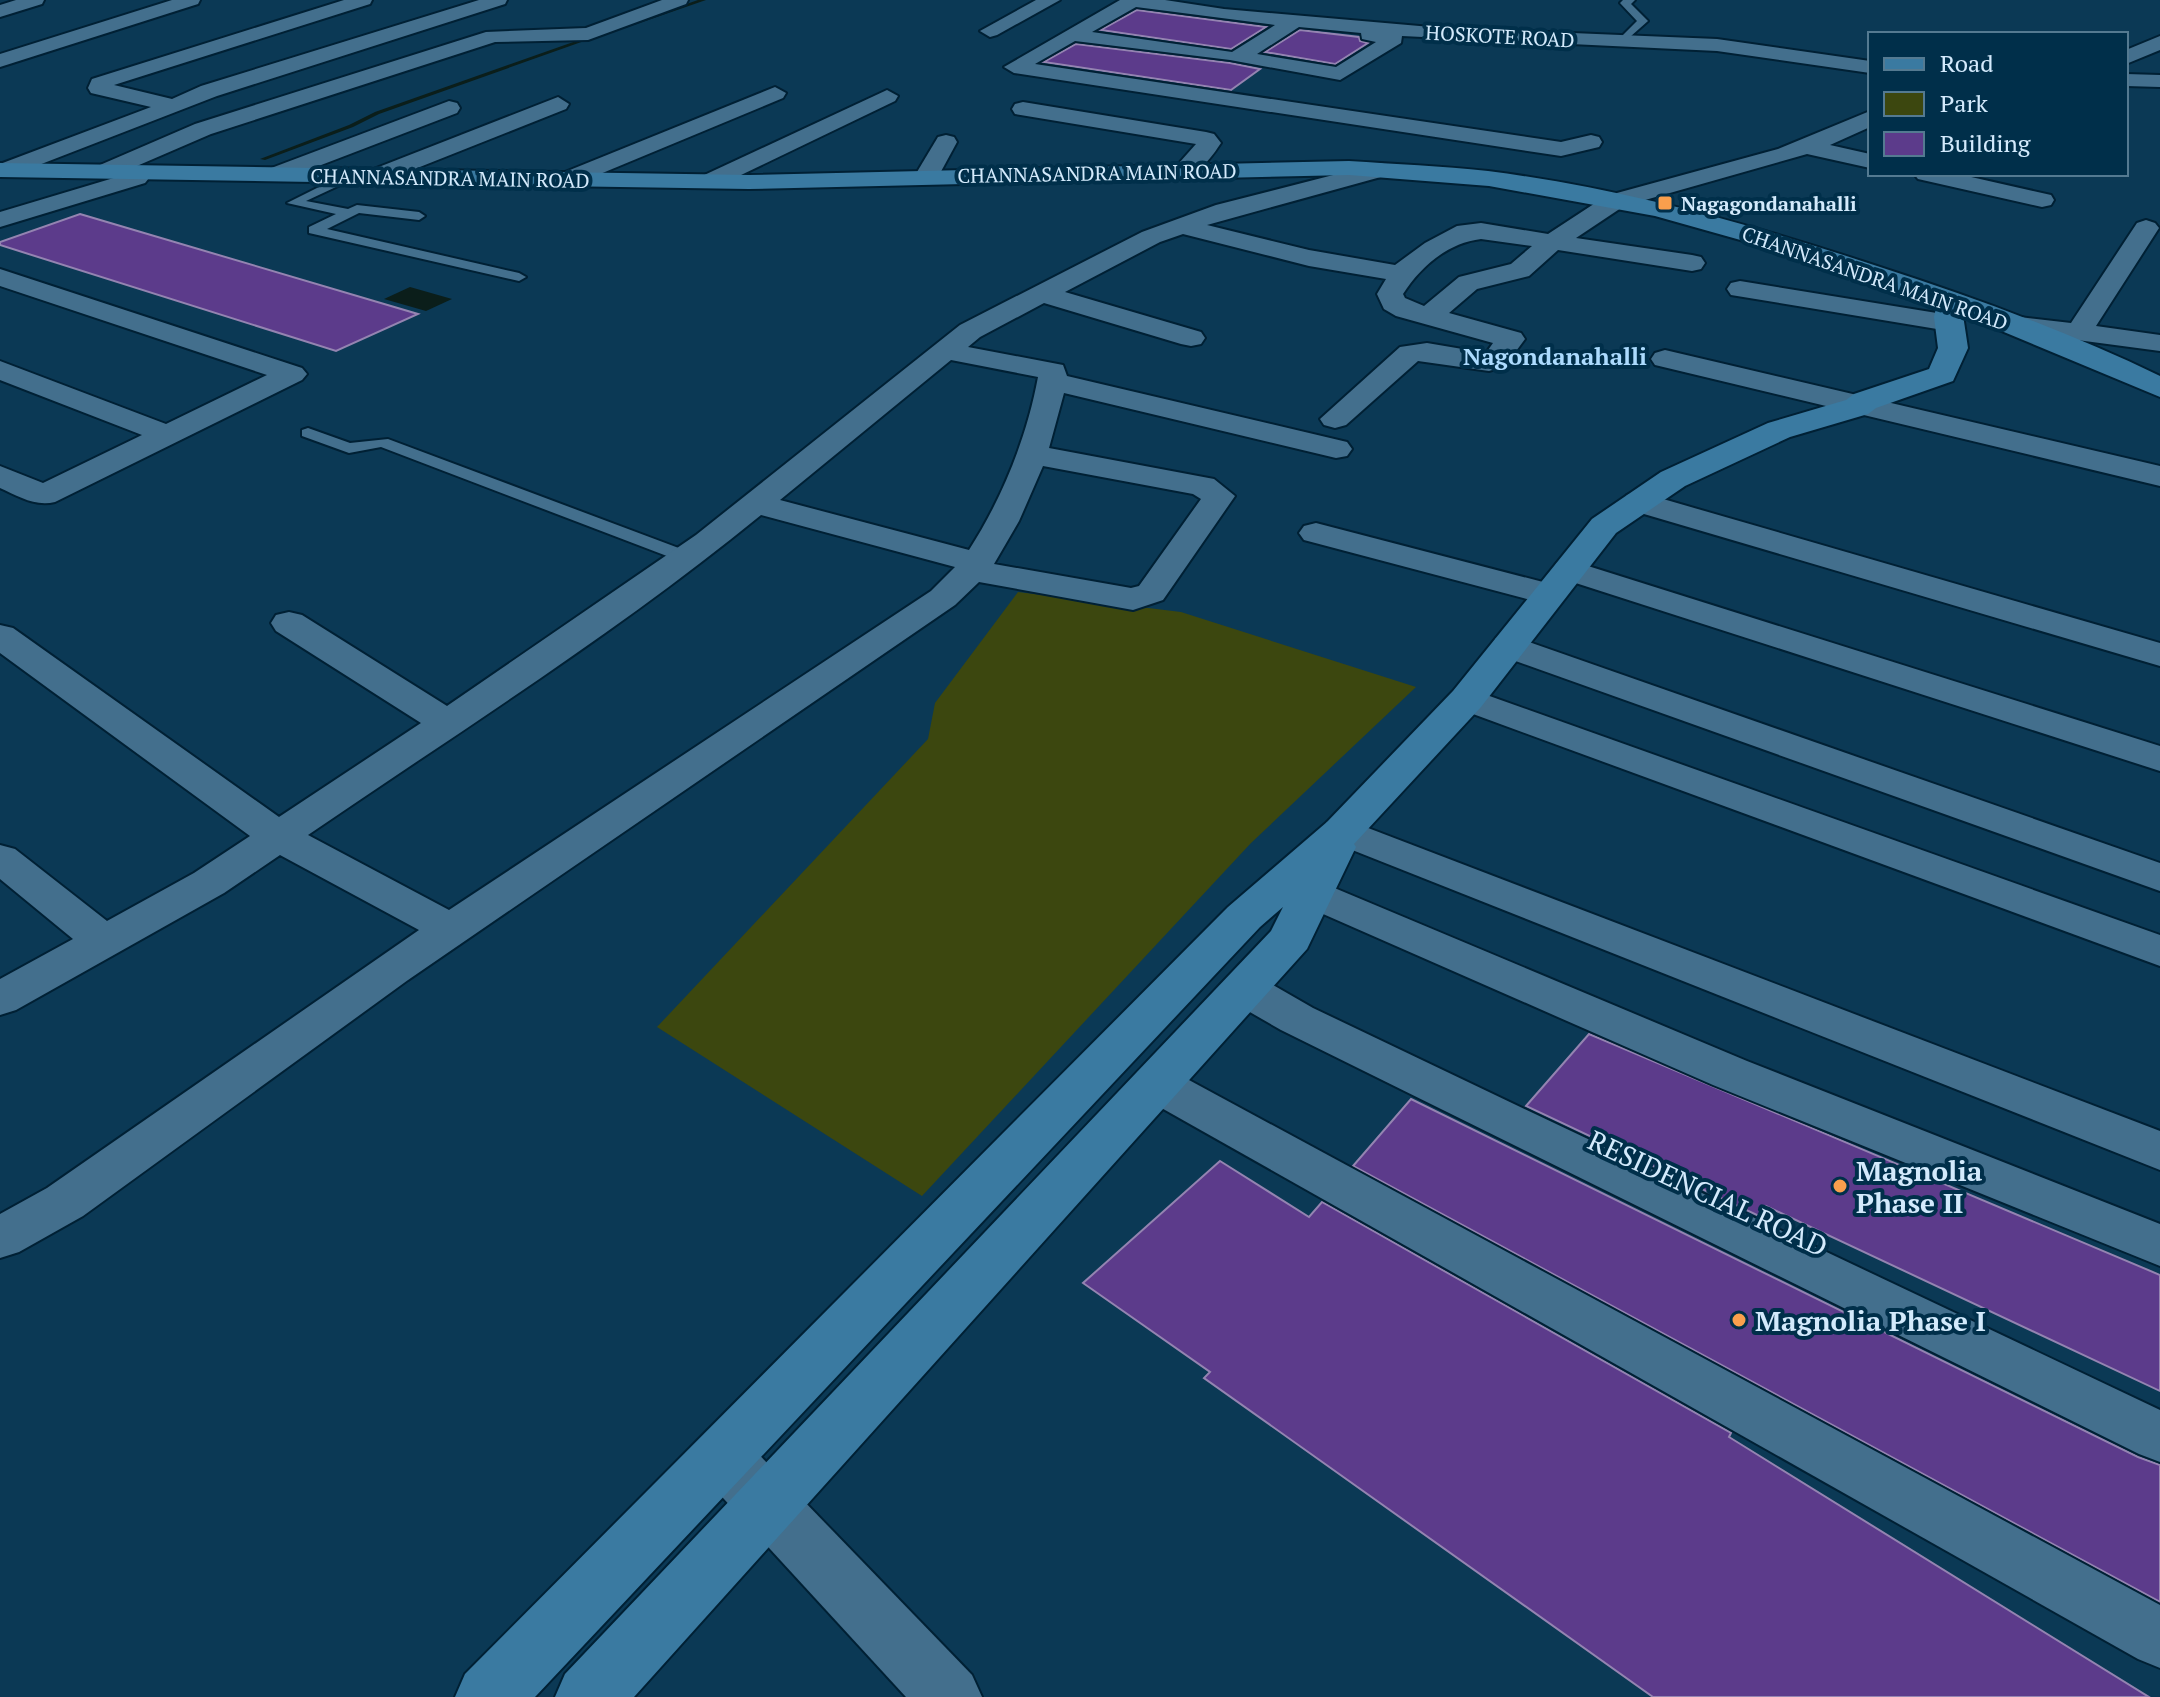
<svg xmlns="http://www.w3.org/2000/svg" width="2160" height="1697" viewBox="0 0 2160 1697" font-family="'PT Serif',serif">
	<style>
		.green { fill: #3c470f }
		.water { fill: #0b1e1a }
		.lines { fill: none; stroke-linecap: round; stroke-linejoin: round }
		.stream { fill: #0b1e1a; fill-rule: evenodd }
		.building { fill: #5c3b8b; stroke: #9484b1; stroke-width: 2 }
		.lane-casing { stroke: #002034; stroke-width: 4 }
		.street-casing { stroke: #002034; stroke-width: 4 }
		.secondary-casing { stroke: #002034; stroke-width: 4 }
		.lane { fill: #436f8d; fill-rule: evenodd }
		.street { fill: #436f8d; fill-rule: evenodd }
		.secondary { fill: #3a7aa1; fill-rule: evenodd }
		.poi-dot { fill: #f99f4d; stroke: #002f4a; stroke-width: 3 }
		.labels { text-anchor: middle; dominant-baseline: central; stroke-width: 8; stroke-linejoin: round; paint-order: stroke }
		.far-street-label { font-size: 20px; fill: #d3eafc; stroke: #002f4a }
		.far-poi-label { font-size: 20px; font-weight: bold; fill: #d3eafc; stroke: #002f4a; text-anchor: start }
		.far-quarter-label { font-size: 24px; font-weight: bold; fill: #acdbfe; stroke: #002f4a }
		.near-poi-label { font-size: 28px; font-weight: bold; fill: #d3eafc; stroke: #002f4a; text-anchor: start }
		.near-street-label { font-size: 28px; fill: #d3eafc; stroke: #002f4a }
	</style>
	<rect width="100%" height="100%" fill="#0b3955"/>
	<path class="green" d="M1018 592 1181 612 1416 687 1251 843 922 1196 657 1027 928 739 935 703Z"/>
	<path class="water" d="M410 287 452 299 426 311 384 299Z"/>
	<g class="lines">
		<g class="stream">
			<path d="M698 0H706L625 28 620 27Z"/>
			<path d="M596 34 601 35 379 114 353 127 265 160 260 159 349 125 375 112Z"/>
		</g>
	</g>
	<g class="building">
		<path d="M1137 10 1266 27 1231 49 1101 30Z"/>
		<path d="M1300 30 1359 37 1360 41 1368 43 1335 64 1265 52Z"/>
		<path d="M1076 44 1230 63 1260 69 1231 90 1044 62Z"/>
		<path d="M80 214 418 314 336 351 0 245V242Z"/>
		<path d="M1589 1034 2160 1275V1391L1766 1206 1761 1217 1526 1106Z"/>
		<path d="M1411 1099 2138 1457 2160 1465V1602L1353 1166Z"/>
		<path d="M1220 1161 1309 1217 1322 1202 1731 1433 1729 1437 2149 1697H1653L1204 1378 1210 1372 1083 1283Z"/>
	</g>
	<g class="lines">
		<defs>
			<g id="lane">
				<path d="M1623 0H1635L1631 4 1648 21 1622 44 1617 41 1637 21 1620 3Z"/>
				<path d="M349 172 353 173V179L306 201 348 209 357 205 419 212 425 216 419 220 359 213 327 229 519 273 526 277 519 281 309 233V227L336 214 287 203Z"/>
				<path d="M308 428 350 443 388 439 692 553 695 557 686 562 680 561 381 447 349 453 302 436V430Z"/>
			</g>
			<g id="street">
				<path d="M16 0H44L42 4 0 17V5Z"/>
				<path d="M172 0H200L198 4 0 67V54Z"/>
				<path d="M344 0H372L370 4 114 85 172 99 201 86 479 0H507L505 4 217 96 13 175 0 176V164L151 107 91 93 88 88 92 79Z"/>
				<path d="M662 0H688L686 4 588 40 495 42 211 134 109 178H93L89 173 93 168 195 124 486 32 586 28Z"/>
				<path d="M1036 0H1060L997 35 990 37 980 31Z"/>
				<path d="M1120 0H1165L1224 9 1431 27 1717 39 1870 61V73L1717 51 1402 36 1401 43 1340 80 1230 60 1075 41 1035 64 1561 142 1591 135 1599 137 1602 142 1599 147 1561 156 1014 73 1004 67ZM1136 7 1275 25 1232 52 1092 32ZM1299 27 1361 33 1362 39 1376 42 1336 67 1257 54Z"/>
				<path d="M2160 36V50L2126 64V50Z"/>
				<path d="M2126 74 2160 75V87L2126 86Z"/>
				<path d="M775 87 786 93 783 98 576 184H560L556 179 560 174Z"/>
				<path d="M887 90 898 96 895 101 716 187H700L696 182 700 177Z"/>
				<path d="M558 97 569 104 566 109 382 182H366L362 177 366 172Z"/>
				<path d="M449 101 457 103 460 108 457 113 282 180H266L262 175 266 170Z"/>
				<path d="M1023 102 1206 132 1214 134 1221 143C1211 158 1195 181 1176 176L1172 171 1196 144 1015 114 1012 109 1015 104Z"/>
				<path d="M1870 111V127L1830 145 1870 154V168L1807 154 1624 206 1576 238 1692 255 1701 257 1705 263 1701 269 1692 271 1558 250 1529 276 1477 289 1449 313 1521 333 1525 339 1505 366 1489 371 1418 361 1346 425 1335 428 1324 425 1320 419 1400 347 1427 343 1486 353 1493 343 1396 316 1384 309 1377 294 1386 279 1309 266 1183 234 1160 242 1065 292 1201 332 1205 338 1201 344 1191 346 1181 344 1044 303 980 337 968 347 1063 365 1067 376 1347 442 1352 449 1347 456 1336 458 1064 393 1049 448 1214 479 1235 496 1163 600 1133 610 979 582 955 605 408 980 83 1216 19 1252 0 1258V1214L47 1188 419 930 280 855 224 893 16 1010 0 1015V979L73 939 0 879V845L15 849 107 921 194 873 250 836 0 653V625L13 628 279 817 421 723 276 631 271 623 276 615 289 612 302 615 447 706 696 535 960 325 1142 232 1216 205 1380 163 1388 165 1392 170 1388 175 1207 225 1309 250 1395 265 1425 243 1457 226 1481 223 1548 234 1606 196 1778 149ZM1481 239 1532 246 1511 264 1459 277 1424 306 1405 298 1403 294C1421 266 1448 243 1481 239ZM951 360 1038 377C1027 437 1002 499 969 550L780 500ZM1043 466 1193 494 1201 499 1139 586 1131 588 994 564 1019 521ZM761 515 955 567 931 591 449 910 308 835C460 731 618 632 761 515Z"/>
				<path d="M946 135 954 137 957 142 938 177 934 182H918L914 177 938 137Z"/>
				<path d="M137 171 145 173 149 178 145 183 0 227V212Z"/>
				<path d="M1914 174H1958L2051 195 2054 200 2051 205 2042 207 1918 179Z"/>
				<path d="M2146 220 2155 223 2159 228 2096 326 2160 335V351L2001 330 1997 324 2001 318 2011 316 2071 323 2137 223Z"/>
				<path d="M0 269 302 368 307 374 302 380 55 502C35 507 18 496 0 488V466L43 483 142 435 0 380V361L166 424 267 375 0 286Z"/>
				<path d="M1740 281 1949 315 1959 317 1963 323 1959 329 1949 331 1731 295 1727 289 1731 283Z"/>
				<path d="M1665 350 2160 466V486L1655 365 1651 359 1655 353Z"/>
				<path d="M1639 492 2160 643V666L1627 509 1623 502 1627 495Z"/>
				<path d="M1316 523 1562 587 1568 594 1562 601 1550 605 1304 540 1299 533 1304 526Z"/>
				<path d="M1569 560 2160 746V771L1557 577 1552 570 1557 563Z"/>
				<path d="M1509 635 2160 863V891L1496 654 1491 646 1496 638Z"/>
				<path d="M1467 688 2160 935V966L1454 707 1448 699 1454 691Z"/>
				<path d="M1342 818 2160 1131V1170L1327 840 1321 831 1327 822Z"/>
				<path d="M1313 879 1747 1061 2160 1224V1266L1713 1085 1298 903 1291 893 1298 883Z"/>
				<path d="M1245 974 1261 978 1313 1008 1533 1113 2160 1410V1462L2139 1454 1281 1030 1229 1000 1222 989 1229 978Z"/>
				<path d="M1159 1068 1176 1073 2160 1605V1668L2138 1659 1142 1097 1135 1085 1142 1073Z"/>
				<path d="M722 1431 743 1438 972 1675 982 1697H906L701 1474 693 1456 701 1438Z"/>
			</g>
			<path id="secondary" d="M1349 161C1395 164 1442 166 1488 171 1621 188 1751 224 1877 266 1973 297 2069 332 2160 376V397L1963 315 1968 348 1953 381 1876 408 1868 414 1790 437 1685 486 1616 533 1481 707 1354 844 1356 847 1307 949 634 1697H555L565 1674 1271 931 1283 907 1260 927 535 1697H455L465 1674 1228 907 1327 822 1453 691 1592 519 1661 472 1768 423 1846 400 1854 394 1929 369 1938 348 1934 317 1937 304 1776 250 1655 216 1489 186 1349 175 749 189 0 177V163L749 175Z"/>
		</defs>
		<use href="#lane" class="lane-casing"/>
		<use href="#street" class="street-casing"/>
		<use href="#secondary" class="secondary-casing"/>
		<use href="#lane" class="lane"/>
		<use href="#street" class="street"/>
		<use href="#secondary" class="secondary"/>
	</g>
	<g class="poi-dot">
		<rect x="1657" y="195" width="16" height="16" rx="4"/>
		<circle cx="1840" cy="1186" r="8"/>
		<circle cx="1739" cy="1320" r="8"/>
	</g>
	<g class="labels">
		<g class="far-street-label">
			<text transform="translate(1500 36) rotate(3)">HOSKOTE ROAD</text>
			<text transform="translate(1097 173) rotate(-1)">CHANNASANDRA MAIN ROAD</text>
			<text transform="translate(450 178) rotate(1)">CHANNASANDRA MAIN ROAD</text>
			<text transform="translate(1875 278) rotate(19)">CHANNASANDRA MAIN ROAD</text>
		</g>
		<g class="far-poi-label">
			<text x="1681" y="203">Nagagondanahalli</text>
		</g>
		<g class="far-quarter-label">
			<text x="1555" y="356">Nagondanahalli</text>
		</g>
		<g class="near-poi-label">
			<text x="1856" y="1170">Magnolia<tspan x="1856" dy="32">Phase II</tspan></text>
			<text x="1755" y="1320">Magnolia Phase I</text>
		</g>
		<g class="near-street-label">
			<text transform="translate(1708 1193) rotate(25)">RESIDENCIAL ROAD</text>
		</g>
	</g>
	<rect x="1868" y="32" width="260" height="144" fill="#002f4a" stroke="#547a91" stroke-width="2"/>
	<rect x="1884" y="58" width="40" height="12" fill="#3a7aa1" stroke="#547a91" stroke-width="2"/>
	<text x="1940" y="72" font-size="24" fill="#d3eafc">Road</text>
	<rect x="1884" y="92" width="40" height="24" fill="#3c470f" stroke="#547a91" stroke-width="2"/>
	<text x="1940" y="112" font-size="24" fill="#d3eafc">Park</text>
	<rect x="1884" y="132" width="40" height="24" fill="#5c3b8b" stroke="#547a91" stroke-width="2"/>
	<text x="1940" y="152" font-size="24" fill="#d3eafc">Building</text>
</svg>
